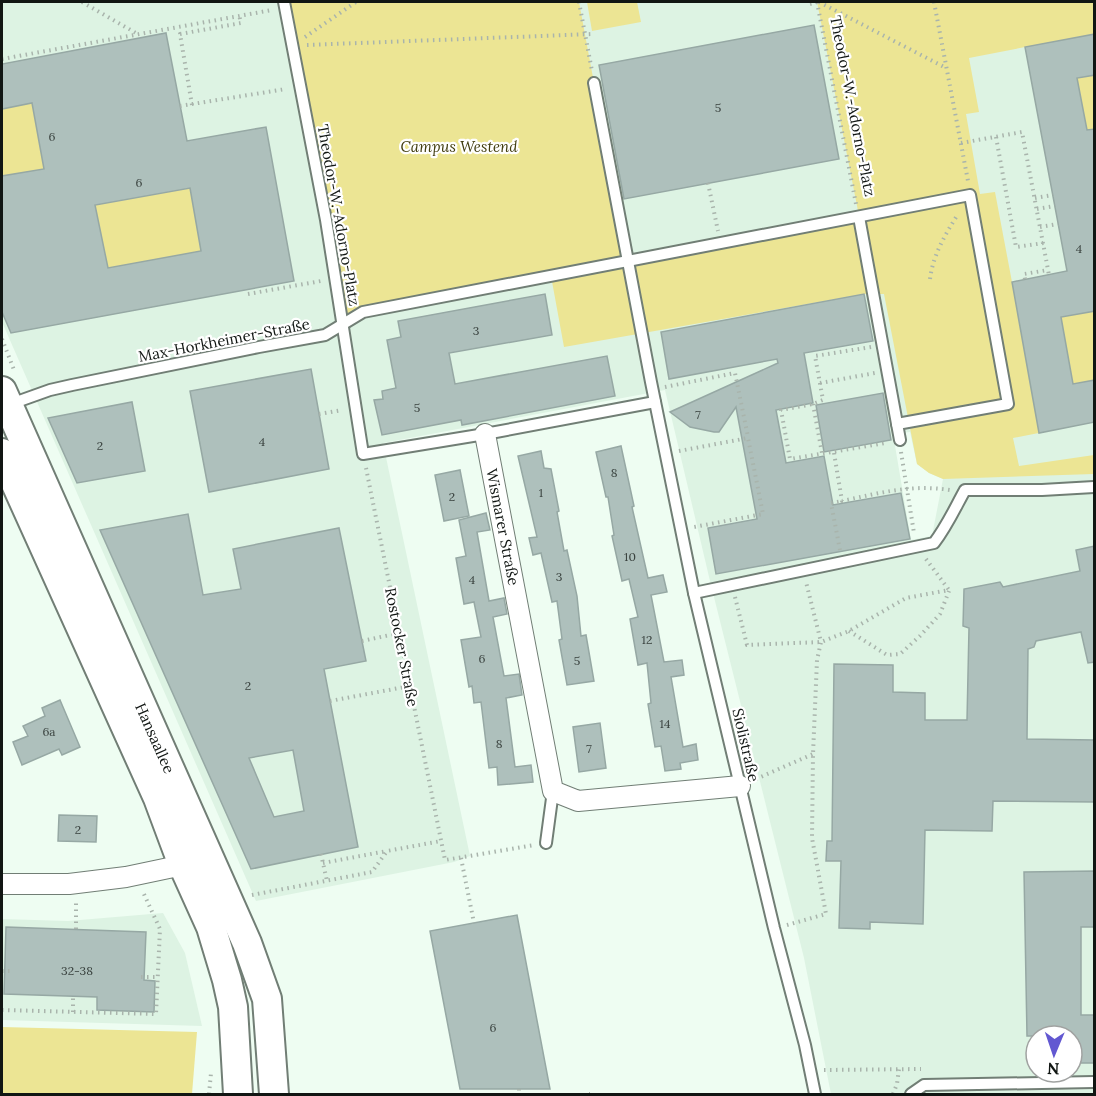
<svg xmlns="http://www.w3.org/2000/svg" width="1096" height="1096" viewBox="0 0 1096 1096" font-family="Lora,serif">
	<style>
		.built { fill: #ddf3e3; fill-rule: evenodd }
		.green { fill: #ece594; fill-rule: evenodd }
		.building { fill: #aec0bc; stroke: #96a8a4; stroke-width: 1.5; fill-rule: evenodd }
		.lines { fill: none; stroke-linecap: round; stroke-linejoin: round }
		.lane-casing { stroke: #717e75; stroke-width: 14 }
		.street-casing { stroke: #717e75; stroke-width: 22 }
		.secondary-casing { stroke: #717e75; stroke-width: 32 }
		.path { stroke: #a9b4ac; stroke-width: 4; stroke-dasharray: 1.5 4.5; stroke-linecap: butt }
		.lane { stroke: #fff; stroke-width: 10 }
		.street { stroke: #fff; stroke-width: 20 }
		.secondary { stroke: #fff; stroke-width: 28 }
		.labels { text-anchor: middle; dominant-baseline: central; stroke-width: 4.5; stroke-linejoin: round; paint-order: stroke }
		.number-label { font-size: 12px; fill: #38403d }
		.street-label { font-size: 15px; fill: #111613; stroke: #fff }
		.park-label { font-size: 15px; font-style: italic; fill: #413d0f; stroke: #fff }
	</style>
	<rect width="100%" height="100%" fill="#eefdf2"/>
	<g class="built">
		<path d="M2 2H1094V1094H831L804 958 710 581 665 390 383 443 470 856 454 862 256 901 2 322ZM910 432 917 464 929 473 943 479 932 536 911 540 893 434ZM1036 1036H1072V1072H1036Z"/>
		<path d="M163 913 185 953 202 1026 2 1020V919L68 921Z"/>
	</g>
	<g class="green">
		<path d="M284 2H579L627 261 859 216 817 2H1094V422L1013 438 1019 466 1094 455V474L943 479 929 473 917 464 884 294H864L564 347 551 276 342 316ZM1025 47 1067 271 1012 282 995 192 980 194 966 114 979 112 969 58Z"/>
		<path d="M587 2H637L641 22 592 31Z"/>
		<path d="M32 103 44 169 2 176V109Z"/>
		<path d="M190 188 201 251 108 269 95 205Z"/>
		<path d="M2 1027 197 1032 192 1094H2Z"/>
	</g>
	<g class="building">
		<path d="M814 25 839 159 624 199 599 65Z"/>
		<path d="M166 33 187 141 266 127 294 281 11 333 2 312V176L44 169 32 103 2 109V64ZM190 188 201 251 108 268 95 205Z"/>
		<path d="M1095 34V75L1077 78 1087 130 1095 129V311L1061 317 1073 384 1095 380V422L1039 433 1012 282 1067 271 1025 47Z"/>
		<path d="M545 294 552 335 449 353 455 384 607 356 615 396 462 425 461 420 382 435 374 400 383 399 382 391 396 388 387 340 401 337 398 321Z"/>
		<path d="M864 294 873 341 804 353 813 403 776 410 786 463 824 456 833 505 901 493 910 539 716 574 708 528 757 519 736 407 719 432H714L690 427 670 412 778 363 777 359 669 379 661 332Z"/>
		<path d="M311 369 329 469 209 492 190 391Z"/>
		<path d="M883 393 891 440 824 452 816 405Z"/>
		<path d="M132 402 145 471 77 483 48 418Z"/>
		<path d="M621 446 634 506 632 507 648 578 663 575 667 592 651 595 664 662 682 660 684 675 671 677 683 747 696 744 698 760 680 763 681 769 665 771 661 746 655 747 648 704 651 703 647 663 638 665 630 619 638 617 629 579 622 581 612 536 614 535 608 497H606L596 452Z"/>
		<path d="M541 451 544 468 551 469 559 511 557 512 564 551 567 550 577 596 581 636 586 635 594 681 567 685 559 640 562 639 557 601 552 602 541 553 533 555 529 538 537 537 518 456Z"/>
		<path d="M460 470 469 516 444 521 435 475Z"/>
		<path d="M486 513 490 530 477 532 489 601 504 598 507 614 493 617 504 676 519 674 522 695 506 698 515 767 531 765 533 782 498 785 497 767 489 768 481 702 474 703 472 686 469 687 461 640 481 637 474 602 464 604 456 558 466 556 459 520Z"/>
		<path d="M188 514 203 595 241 589 233 549 339 528 366 661 324 669 358 847 251 869 100 530ZM293 750 304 811 274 817 249 758Z"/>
		<path d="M1095 546V662L1088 663 1081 632 1036 641 1034 647 1028 649 1027 739 1095 740V802L993 801 992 831 925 830 923 924 870 922V929L839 928 841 861H826L827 841H832L834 664 893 665V692L925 693V720H967L969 628 963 626 964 589 1000 582 1003 587 1080 571 1076 550Z"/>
		<path d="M60 700 80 747 62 755 59 749 22 765 13 742 28 736 23 726 45 716 42 708Z"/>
		<path d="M600 723 606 768 579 772 573 727Z"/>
		<path d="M59 815 97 816 96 842 58 841Z"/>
		<path d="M1095 871V927H1081V1015H1095V1063H1072V1036H1027L1024 872Z"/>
		<path d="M517 915 550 1089H460L430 931Z"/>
		<path d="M6 927 146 932 144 980 155 981 154 1012 97 1010V997L4 994Z"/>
	</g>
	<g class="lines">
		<defs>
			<g id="lane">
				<path d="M284 2 326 220 363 454 485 434 655 402"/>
				<path d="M594 83 651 382 694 593 774 928 805 1045 815 1094"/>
				<path d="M859 217 900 440"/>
				<path d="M8 405 50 390 72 385 259 347 325 335 363 312 970 195 1008 404 897 424"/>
				<path d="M694 593 934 543C947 526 955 508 965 490H1042L1094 487"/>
				<path d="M546 843 553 791"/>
				<path d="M911 1094 924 1085 1094 1082"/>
			</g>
			<g id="street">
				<path d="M485 434 553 791 578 801 740 786"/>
				<path d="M2 884H69L126 877 183 865"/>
			</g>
			<g id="secondary">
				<path d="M2 391 247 943 267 999 274 1094"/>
				<path d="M2 453 158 798 183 865 211 927 227 980 233 1007 238 1094"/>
			</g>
		</defs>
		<use href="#lane" class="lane-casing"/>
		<use href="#street" class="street-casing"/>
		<use href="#secondary" class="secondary-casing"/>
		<g class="path">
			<path d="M82 2 136 33"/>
			<path d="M579 2 592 71"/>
			<path d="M817 2 856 204"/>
			<path d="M819 2 946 68"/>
			<path d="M934 2 968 181"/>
			<path d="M810 4 818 2"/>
			<path d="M305 37 356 2"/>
			<path d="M307 45 593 34"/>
			<path d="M2 59 272 10"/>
			<path d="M192 105 180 34 241 23 239 15"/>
			<path d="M180 106 286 89"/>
			<path d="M996 137 1016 247 1044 243"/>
			<path d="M961 143 1022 132 1049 275"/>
			<path d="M708 183 718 231"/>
			<path d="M1035 198 1053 195"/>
			<path d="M1037 209 1055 206"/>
			<path d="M1040 227 1058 224"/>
			<path d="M930 279C933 255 945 235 958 214"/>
			<path d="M1025 279 1024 274 1048 270"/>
			<path d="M248 294 321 281"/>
			<path d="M2 339 14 370"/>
			<path d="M871 347 815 356 823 400 813 404 781 410 790 459 886 443"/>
			<path d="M820 383 875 373"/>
			<path d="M665 387 735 373 748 437"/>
			<path d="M813 404 822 453"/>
			<path d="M319 414 342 410"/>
			<path d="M679 451 748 438 763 514 694 527"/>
			<path d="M901 452 914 533"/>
			<path d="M834 453 842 501C880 493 911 484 950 490"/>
			<path d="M366 468 445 860 534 845"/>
			<path d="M840 550 831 503 842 501"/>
			<path d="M926 559 949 590"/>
			<path d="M735 597 747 645 821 642 849 631 906 598 949 590"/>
			<path d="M849 631 887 655 900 654 920 636 940 614 949 591"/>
			<path d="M362 641 399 633"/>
			<path d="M330 701 410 686"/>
			<path d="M756 779 813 754"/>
			<path d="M321 854 327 881"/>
			<path d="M461 858 474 923"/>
			<path d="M323 863 387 851"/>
			<path d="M252 895 372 872 387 851 441 841"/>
			<path d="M787 925 826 914 812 838 813 754 817 660 821 642 806 582"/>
			<path d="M76 929V900"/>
			<path d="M2 971H10"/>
			<path d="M141 977H158"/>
			<path d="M2 1010 156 1014 160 929 143 892"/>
			<path d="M73 1012V996"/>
			<path d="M824 1070 921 1069"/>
			<path d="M519 1089V1094"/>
			<path d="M209 1094 211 1073"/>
			<path d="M589 1094H590"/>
			<path d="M893 1094 897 1084 899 1069"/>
		</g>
		<use href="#lane" class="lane"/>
		<use href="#street" class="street"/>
		<use href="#secondary" class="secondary"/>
	</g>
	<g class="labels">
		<g class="number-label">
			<text x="718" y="107">5</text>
			<text x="52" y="136">6</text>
			<text x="139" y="182">6</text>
			<text x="1079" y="248">4</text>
			<text x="476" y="330">3</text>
			<text x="417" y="407">5</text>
			<text x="698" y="414">7</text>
			<text x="262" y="441">4</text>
			<text x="100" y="445">2</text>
			<text x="614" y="472">8</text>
			<text x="541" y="492">1</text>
			<text x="452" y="496">2</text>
			<text x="630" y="556">10</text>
			<text x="559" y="576">3</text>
			<text x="472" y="579">4</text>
			<text x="647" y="639">12</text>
			<text x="482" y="658">6</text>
			<text x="577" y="660">5</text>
			<text x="248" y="685">2</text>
			<text x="665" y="723">14</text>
			<text x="49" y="731">6a</text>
			<text x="499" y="743">8</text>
			<text x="589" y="748">7</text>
			<text x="78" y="829">2</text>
			<text x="77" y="970">32-38</text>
			<text x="493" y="1027">6</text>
		</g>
		<g class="street-label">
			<text transform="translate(853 106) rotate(79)">Theodor-W.-Adorno-Platz</text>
			<text transform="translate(339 215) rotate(80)">Theodor-W.-Adorno-Platz</text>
			<text transform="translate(224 340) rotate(-11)">Max-Horkheimer-Straße</text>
			<text transform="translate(503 527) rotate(79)">Wismarer Straße</text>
			<text transform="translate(402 647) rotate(79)">Rostocker Straße</text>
			<text transform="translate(155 738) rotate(66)">Hansaallee</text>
			<text transform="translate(746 745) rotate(77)">Siolistraße</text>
		</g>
		<g class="park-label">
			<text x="459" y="146">Campus Westend</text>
		</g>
	</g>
	<rect width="1096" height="1096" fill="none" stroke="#111613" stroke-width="6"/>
	<g transform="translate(1054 1054) rotate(182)"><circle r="28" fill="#ffffff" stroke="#a0a2a1" stroke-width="1.5"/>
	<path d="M0-4.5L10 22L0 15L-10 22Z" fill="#6258d1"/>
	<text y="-9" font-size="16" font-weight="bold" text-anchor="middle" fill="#111613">N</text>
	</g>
</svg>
